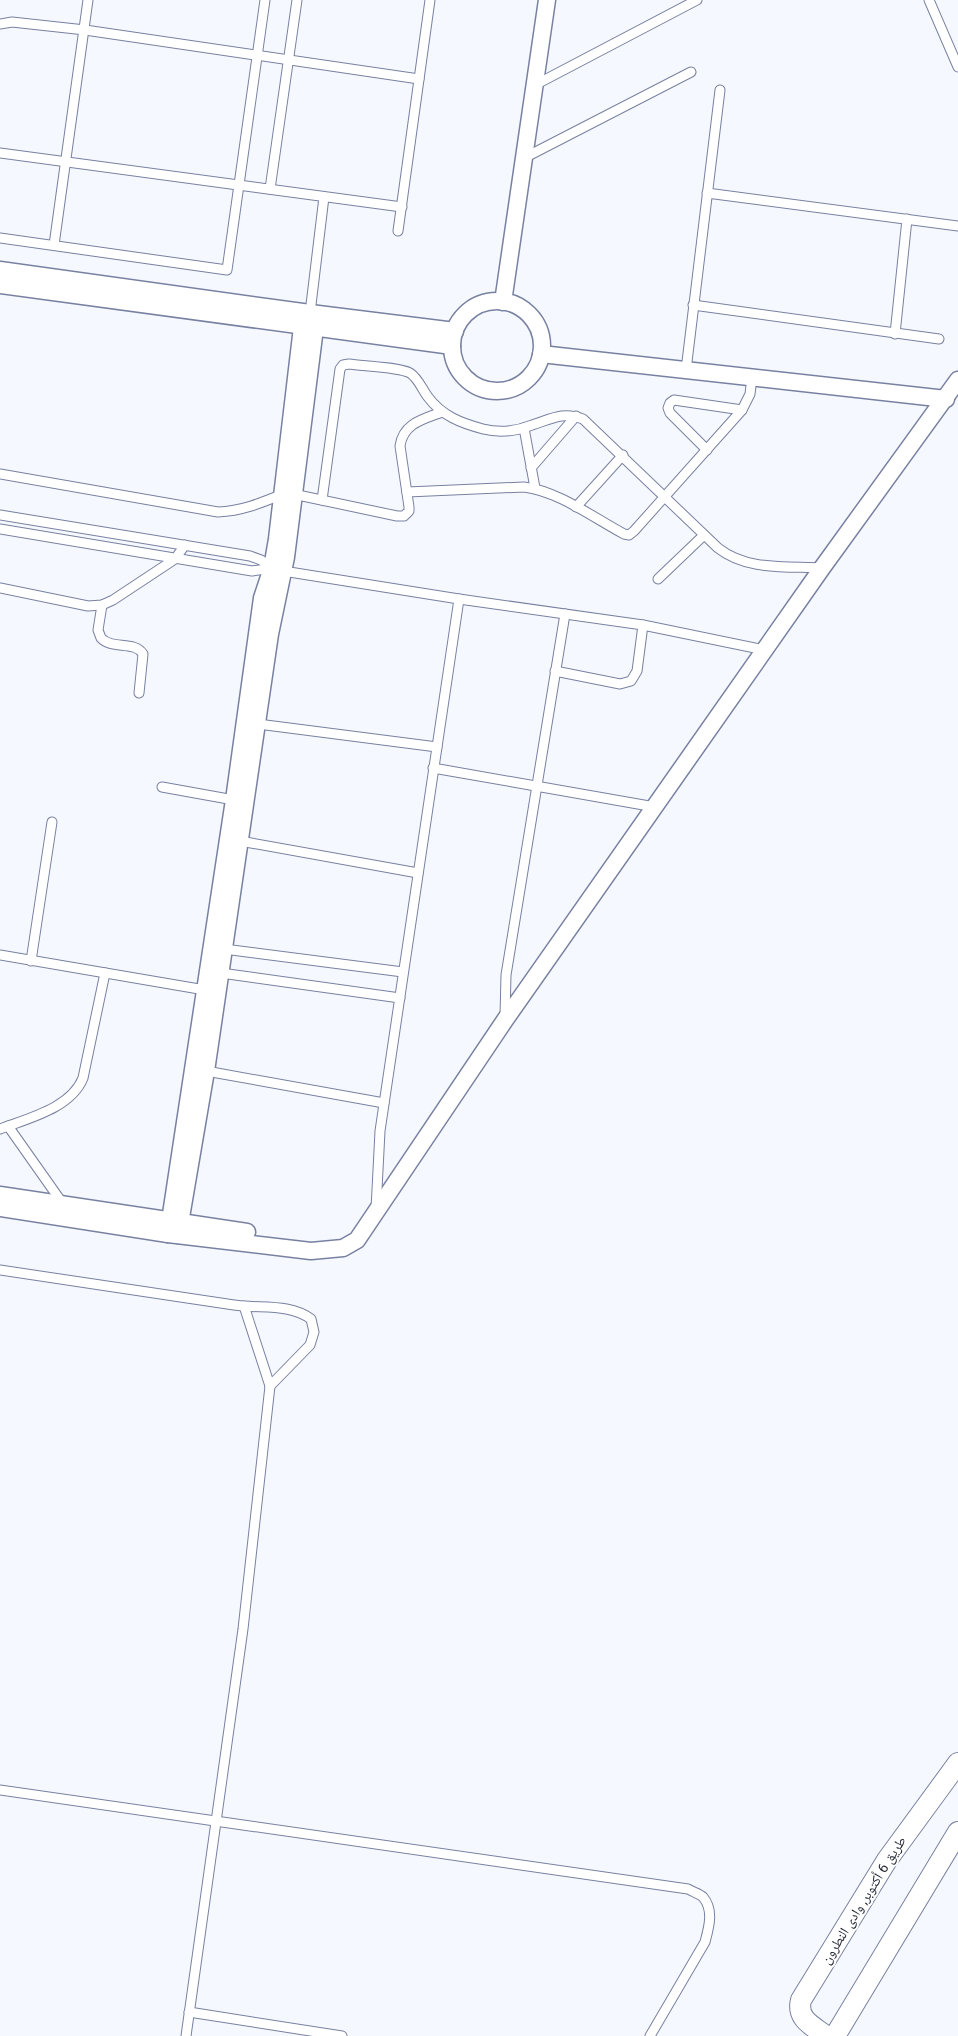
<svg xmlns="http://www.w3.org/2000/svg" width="958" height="2036" viewBox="0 0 958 2036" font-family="Roboto,'Noto Naskh Arabic',sans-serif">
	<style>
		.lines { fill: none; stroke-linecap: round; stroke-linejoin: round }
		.service-casing { stroke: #7881a1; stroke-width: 11 }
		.minor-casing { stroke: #7881a1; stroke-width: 19 }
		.tertiary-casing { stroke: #7881a1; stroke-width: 22 }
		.service { stroke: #fff; stroke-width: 9 }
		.minor { stroke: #fff; stroke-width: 16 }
		.tertiary { stroke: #fff; stroke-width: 20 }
		.labels { text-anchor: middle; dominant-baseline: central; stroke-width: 4; stroke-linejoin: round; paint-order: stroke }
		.street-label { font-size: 14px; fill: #242835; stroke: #fff }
	</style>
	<rect width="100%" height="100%" fill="#f6f8ff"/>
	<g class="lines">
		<defs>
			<g id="service">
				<path d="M929 0 958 67"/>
				<path d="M0 24 12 22 85 30 419 79"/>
				<path d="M535 85 697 0"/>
				<path d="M0 153 402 207"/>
				<path d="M524 158 691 72"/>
				<path d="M270 189 297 0"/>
				<path d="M707 193 958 226"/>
				<path d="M398 231 430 0"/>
				<path d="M0 238 227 270 265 0"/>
				<path d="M54 245 88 0"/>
				<path d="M693 305 939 339"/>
				<path d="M310 313 324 197"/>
				<path d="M895 334 907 219"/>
				<path d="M686 370 720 90"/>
				<path d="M524 428 535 488"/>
				<path d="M707 450 670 413 668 408 670 403 674 400 742 410"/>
				<path d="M531 468 576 416"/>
				<path d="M0 474 218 512C242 511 261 503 283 494"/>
				<path d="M407 492 524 487C558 491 594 518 624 534L629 535 634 531 742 410 750 394 752 377"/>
				<path d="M293 494 397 516H404L409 511V507L400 446C403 423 424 419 442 412"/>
				<path d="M322 500 340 369 343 365 349 364C362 366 400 367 410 373 418 378 422 389 428 397 442 416 461 423 483 429 499 433 517 431 532 425 551 419 563 411 583 419L718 548C747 571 787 566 822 568"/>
				<path d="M576 507 623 455"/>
				<path d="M0 515 250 556 261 560 272 568"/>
				<path d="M0 529 252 571 272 568"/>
				<path d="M283 571 459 599 643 625 765 650"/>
				<path d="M658 579 704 535"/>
				<path d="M0 588 88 606 102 605 113 600 175 559 185 545"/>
				<path d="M102 605 98 630 101 638C112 650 134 640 143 654L139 693"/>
				<path d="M555 671 620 684 631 681 637 671 643 625"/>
				<path d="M258 724 437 747"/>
				<path d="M433 768 655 807"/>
				<path d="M162 787 234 800"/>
				<path d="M240 841 418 873"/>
				<path d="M224 949 403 972"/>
				<path d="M0 955 205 990"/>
				<path d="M31 961 52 822"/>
				<path d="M221 973 400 998"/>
				<path d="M505 1016 506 975 565 614"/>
				<path d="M206 1071 384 1103"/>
				<path d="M8 1126 63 1204"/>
				<path d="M0 1129C29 1118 71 1108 83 1078L105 973"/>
				<path d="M376 1209 380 1131 459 599"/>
				<path d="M0 1270C78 1282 156 1293 234 1305 261 1309 289 1303 311 1319L314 1332 310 1345 270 1386"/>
				<path d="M0 1790 688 1889C693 1892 700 1894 703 1897 714 1910 709 1927 705 1942L650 2036"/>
				<path d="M189 2012 342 2036"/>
				<path d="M186 2036 243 1629 270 1386 244 1306"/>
			</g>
			<g id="minor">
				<path d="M0 270 310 313 455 331"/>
				<path d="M0 285 452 346"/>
				<circle cx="497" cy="346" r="45"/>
				<path d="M503 302 547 0"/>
				<path d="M541 354 946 399"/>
				<path d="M0 1195 247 1232"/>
				<path d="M0 1208 168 1234 311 1251 343 1248 357 1240 505 1020 822 568 958 380"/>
				<path d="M168 1234 234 800 262 598 272 568 277 539 302 327 310 313 315 328 286 557 270 634 206 1071 178 1235"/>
			</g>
			<g id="tertiary">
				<path d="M826 2036C813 2026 796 2019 801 2000L887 1860 958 1763"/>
				<path d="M835 2036 958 1832"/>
			</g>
		</defs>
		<use href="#service" class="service-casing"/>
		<use href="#minor" class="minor-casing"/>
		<use href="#tertiary" class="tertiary-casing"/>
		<use href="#service" class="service"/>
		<use href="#minor" class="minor"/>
		<use href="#tertiary" class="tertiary"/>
	</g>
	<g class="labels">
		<g class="street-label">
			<text transform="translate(863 1900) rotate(-58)">طريق 6 أكتوبر, وادى النطرون</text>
		</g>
	</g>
</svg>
